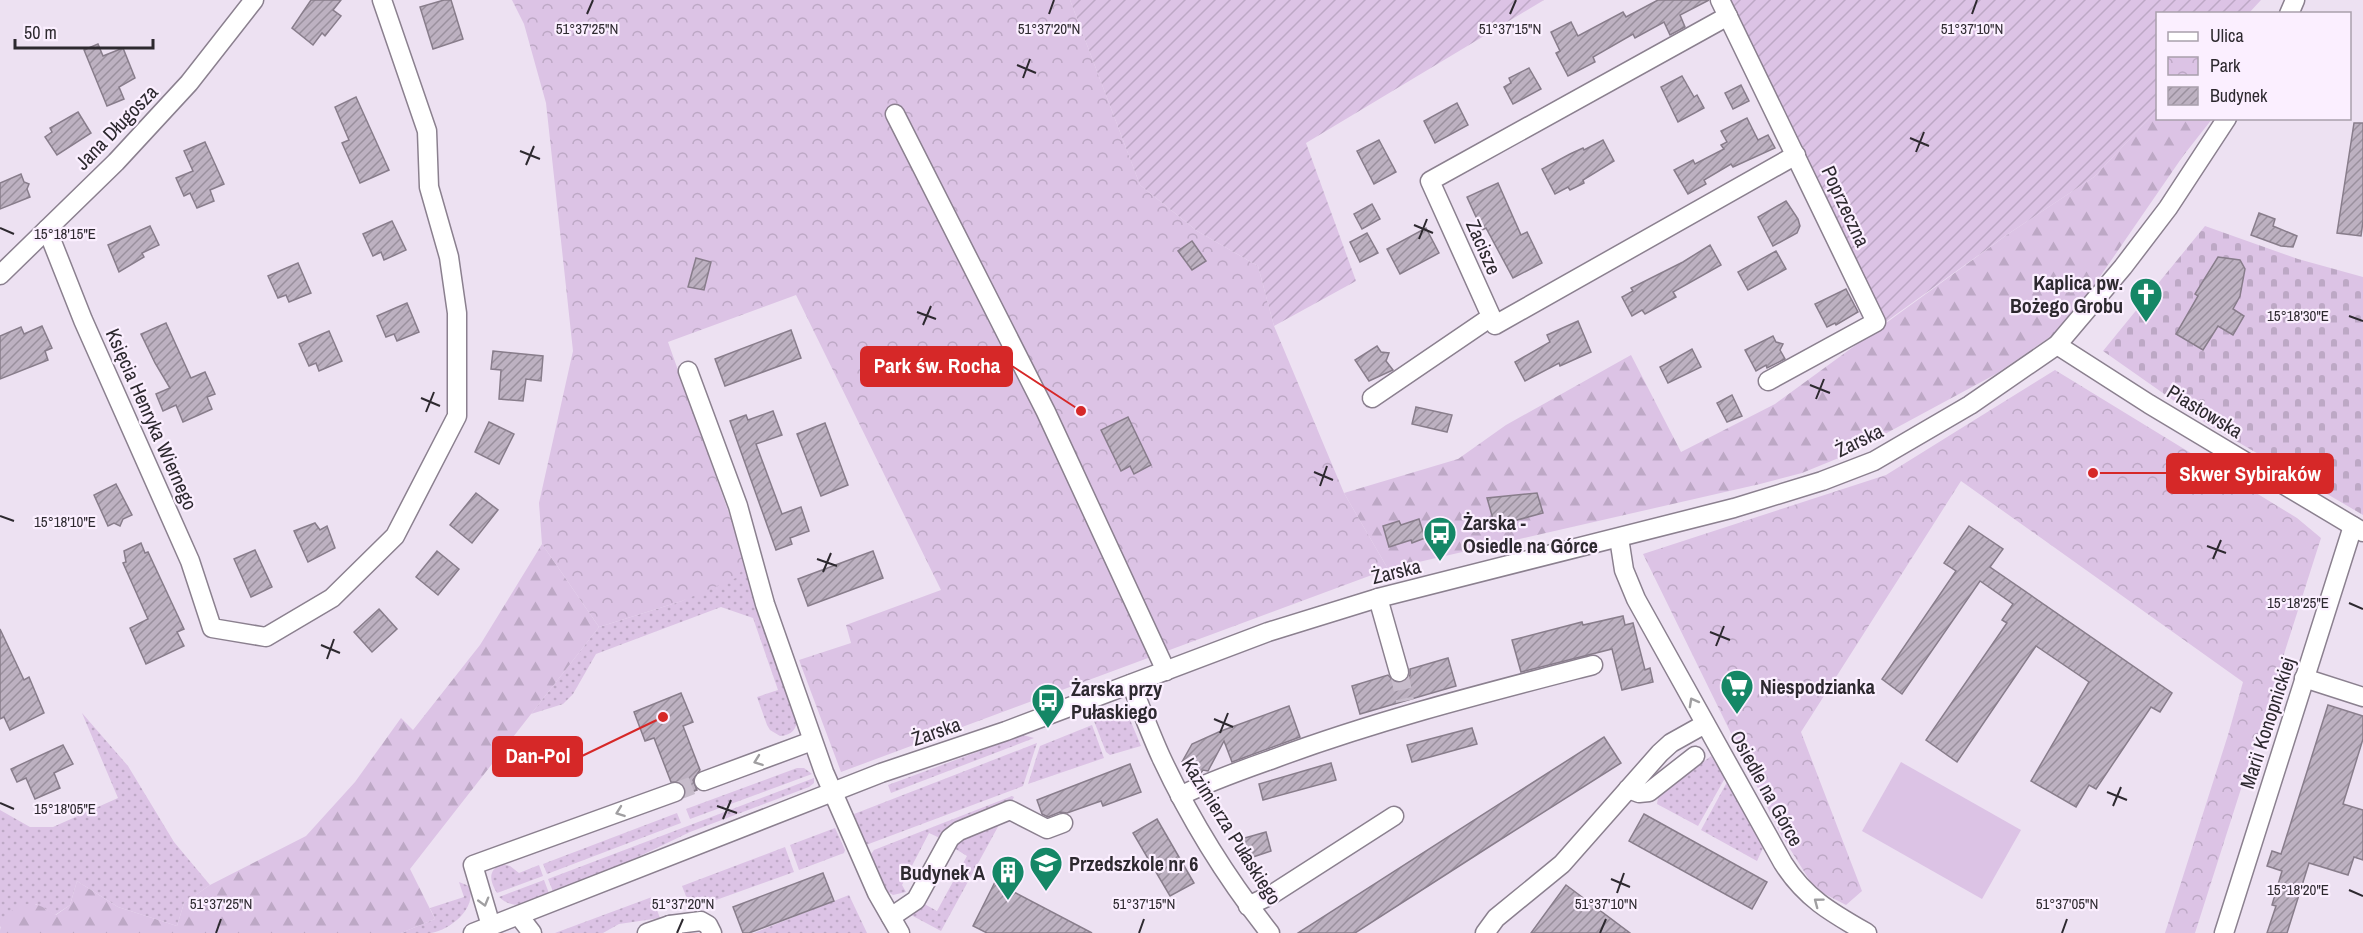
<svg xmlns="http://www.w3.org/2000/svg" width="2363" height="933" viewBox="0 0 2363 933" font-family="'Archivo Narrow',sans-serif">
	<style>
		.grass { fill: url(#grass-dots) }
		.forest { fill: url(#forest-firs) }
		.cemetery { fill: url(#cemetery-stones) }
		.park { fill: url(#park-crowns) }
		.garden { fill: url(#garden-furrows) }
		.pitch { fill: #dcc3e5 }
		.building { fill: url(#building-hatch); stroke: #887d8b; stroke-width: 1.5 }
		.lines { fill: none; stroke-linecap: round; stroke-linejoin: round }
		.minor-tunnel { stroke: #c7bccb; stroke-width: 18; stroke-dasharray: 18 9; stroke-linecap: butt }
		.minor-casing { stroke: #8b808f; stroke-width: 21 }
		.minor { stroke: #fff; stroke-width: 18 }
		.oneway { stroke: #a09fa1 }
		.ticks { fill: none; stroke: #2d292f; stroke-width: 2 }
		.labels { text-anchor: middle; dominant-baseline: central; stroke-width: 4.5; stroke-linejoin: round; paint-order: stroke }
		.street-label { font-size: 20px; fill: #2d292f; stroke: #fbefff }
		.poi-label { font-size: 20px; font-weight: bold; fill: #2d292f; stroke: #fbefff; text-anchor: start }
		.ticks-label { font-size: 15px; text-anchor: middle; fill: #2d292f; stroke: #fbefff; stroke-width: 4.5; stroke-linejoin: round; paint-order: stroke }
		.leader { fill: none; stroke: #d62828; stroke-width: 2 }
		.callout-dot { fill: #d62828; stroke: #fbefff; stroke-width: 2 }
		.callout { fill: #d62828; stroke: #d62828; stroke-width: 2 }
		.callout-label { font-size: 21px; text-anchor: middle; font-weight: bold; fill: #fff }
	</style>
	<defs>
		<pattern id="grass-dots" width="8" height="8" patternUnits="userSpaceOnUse" patternTransform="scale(1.5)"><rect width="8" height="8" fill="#dcc3e5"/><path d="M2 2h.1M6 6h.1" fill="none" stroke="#bda8c5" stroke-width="1.8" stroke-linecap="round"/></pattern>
		<pattern id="forest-firs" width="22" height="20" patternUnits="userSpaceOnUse" patternTransform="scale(1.5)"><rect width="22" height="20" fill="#dcc3e5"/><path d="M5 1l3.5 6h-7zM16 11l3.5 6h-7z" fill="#bda8c5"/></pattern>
		<pattern id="cemetery-stones" width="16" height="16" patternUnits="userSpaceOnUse" patternTransform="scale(1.5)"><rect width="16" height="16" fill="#dcc3e5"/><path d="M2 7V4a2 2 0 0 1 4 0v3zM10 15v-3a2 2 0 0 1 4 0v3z" fill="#bda8c5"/></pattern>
		<pattern id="park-crowns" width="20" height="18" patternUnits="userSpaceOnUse" patternTransform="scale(1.5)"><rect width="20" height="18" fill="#dcc3e5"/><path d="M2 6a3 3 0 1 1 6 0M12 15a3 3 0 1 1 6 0" fill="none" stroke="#bda8c5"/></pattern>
		<pattern id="garden-furrows" width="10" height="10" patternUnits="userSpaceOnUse" patternTransform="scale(1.5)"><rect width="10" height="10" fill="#dcc3e5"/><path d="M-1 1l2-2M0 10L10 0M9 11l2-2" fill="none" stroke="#bda8c5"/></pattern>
		<pattern id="building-hatch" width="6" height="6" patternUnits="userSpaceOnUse" patternTransform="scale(1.5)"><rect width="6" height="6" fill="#bdb1c1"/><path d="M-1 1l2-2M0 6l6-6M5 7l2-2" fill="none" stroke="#9a909d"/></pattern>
	</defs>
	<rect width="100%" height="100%" fill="#ede1f2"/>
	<g class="grass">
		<path d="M747 564 798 718C796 729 793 735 780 736L770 730 767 725 757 697 778 690 753 618 721 607 596 654 573 694 563 704 531 714 599 627 682 601Z"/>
		<path d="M1123 709 1126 710 1141 746 1110 755 1106 752 1094 721Z"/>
		<path d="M82 713 128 766 174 842 210 885 184 903 177 926 118 907 77 881 70 905 55 915 36 904 0 927V810L30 827H53L118 798Z"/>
		<path d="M1092 725 1104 758 1028 784 1040 746Z"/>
		<path d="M1023 735 1034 738 891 793 888 785Z"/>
		<path d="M1037 743 1023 786 866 845 854 814Z"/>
		<path d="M1711 756 1725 778 1698 826 1657 804 1658 798Z"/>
		<path d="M797 768H804L812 774 690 819 686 809Z"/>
		<path d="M814 778V783L809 787 690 832 592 879 554 894 548 879Z"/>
		<path d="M1727 782 1763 848 1757 861 1701 830Z"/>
		<path d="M1012 796 1014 797 1010 805 942 839 929 833 902 885 906 892 893 895 888 892 872 859 871 854 874 850Z"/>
		<path d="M677 813 681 823 547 874 543 864Z"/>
		<path d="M1000 823 941 931 911 915 919 901 937 911 967 856 949 845Z"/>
		<path d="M835 828 845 850 844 853 799 870 790 845Z"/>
		<path d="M785 847 794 872 691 909 682 886Z"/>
		<path d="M502 864 510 866 519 873 539 865 543 876 497 893C490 882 487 870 502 864Z"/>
		<path d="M544 880 550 896C532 902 515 912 499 897Z"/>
		<path d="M459 882 469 886C478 908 450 930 431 933 421 933 411 933 401 933L435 919 430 908 464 897Z"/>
		<path d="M849 895 867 933H754Z"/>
		<path d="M652 897 660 918 619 924 603 933H555Z"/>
	</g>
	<g class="forest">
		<path d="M2157 110 2158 118 2212 119 2183 156 2066 326 1996 374 1846 455 1802 473 1760 484 1388 569 1344 493 1458 459 1506 425 1631 355 1681 452 1775 404 2008 234 2094 177Z"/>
		<path d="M542 544 599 627 410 869 435 919 401 933H0C0 915 21 899 38 905 44 907 50 912 56 915L70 905 77 881 118 907 177 926 184 903 210 885 306 836 355 782 401 718 413 730 480 645Z"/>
	</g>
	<path class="cemetery" d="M2205 226 2298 259 2363 277V515L2207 424 2103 351Z"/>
	<g class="park">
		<path d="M512 0H1070L1140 185 1197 231 1258 266 1274 326 1344 493 1388 569 841 772 799 660 851 643 846 625 941 590 796 295 668 342 747 564 736 578 682 601 599 627 542 544 539 503 573 351 546 103 524 24Z"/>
		<path d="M2055 370 2297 518 2321 538 2195 933H2165L2228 735 2243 682 1961 481 1801 732 1862 891 1846 905 1815 889 1780 833 1643 554 1886 475Z"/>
	</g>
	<g class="garden">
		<path d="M1070 0H1544L1306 143 1356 281 1274 326 1258 266 1197 231 1140 185Z"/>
		<path d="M1721 0H2261L2249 13 2158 14 2157 110 2094 177 2008 234 1880 326Z"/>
	</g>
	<path class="pitch" d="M1901 762 2021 830 1982 899 1862 831Z"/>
	<g class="building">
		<path d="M311 0H341L333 10 341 16 325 36 322 33 313 45 292 28Z"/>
		<path d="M444 0H451L463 39 433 49 420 7Z"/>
		<path d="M1658 0H1709L1680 15 1685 27 1670 35 1664 22 1635 38 1633 34 1593 57 1595 62 1568 76 1556 53 1560 51 1551 32 1571 22 1578 36 1623 12 1626 17Z"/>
		<path d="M98 44 103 56 123 48 135 78 119 87 124 99 107 106 84 50Z"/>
		<path d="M1529 68 1541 89 1513 104 1504 87 1511 83 1509 78Z"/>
		<path d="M1682 76 1694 97 1697 95 1704 108 1678 122 1661 87Z"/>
		<path d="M1741 85 1749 101 1733 109 1725 93Z"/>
		<path d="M356 97 389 170 360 183 342 143 349 140 335 107Z"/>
		<path d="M1457 103 1468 125 1435 143 1424 121Z"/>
		<path d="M78 112 91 133 57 155 45 137 52 132 50 128Z"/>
		<path d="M1747 118 1758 140 1768 135 1775 148 1733 167 1731 164 1704 180 1706 184 1688 194 1674 170 1693 160 1695 164 1724 149 1721 145 1727 142 1721 131Z"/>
		<path d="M2354 123H2363V221L2361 236 2337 233Z"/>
		<path d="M1379 140 1396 172 1374 184 1357 151Z"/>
		<path d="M1603 140 1614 161 1583 180 1584 183 1570 190 1568 187 1555 194 1542 169 1570 154 1583 148 1584 150Z"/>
		<path d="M205 142 224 184 210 190 214 201 197 208 190 193 184 196 176 178 193 171 184 151Z"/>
		<path d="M21 174 24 182 29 184 27 189 30 197 0 209V183Z"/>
		<path d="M1498 183 1521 235 1527 232 1542 263 1513 278 1486 228 1482 230 1467 197Z"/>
		<path d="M1786 201 1798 219 1800 226 1797 233 1773 246 1758 217Z"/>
		<path d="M1372 204 1380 219 1362 229 1354 214Z"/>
		<path d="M2259 213 2275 219 2273 226 2297 236 2293 247 2281 246 2251 235Z"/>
		<path d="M392 221 406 250 384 260 381 252 373 256 363 234Z"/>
		<path d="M150 226 159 245 142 253 144 257 119 272 108 245Z"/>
		<path d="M1426 228 1439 253 1400 274 1387 249Z"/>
		<path d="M1367 233 1378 253 1360 262 1350 242Z"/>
		<path d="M1192 241 1206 261 1192 270 1178 251Z"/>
		<path d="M1710 245 1721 265 1673 292 1676 297 1645 314 1642 310 1632 316 1622 297 1633 291 1631 288 1683 262Z"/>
		<path d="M1776 251 1786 269 1748 290 1738 272Z"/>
		<path d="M2218 257 2240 260 2245 269 2240 296 2233 309 2244 316 2233 335 2218 326 2203 350 2176 334 2198 296 2195 294Z"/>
		<path d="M696 258 711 262 704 290 688 287Z"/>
		<path d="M298 263 311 293 289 302 286 295 278 298 268 276Z"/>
		<path d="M1846 289 1858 312 1836 325 1835 323 1827 327 1815 304Z"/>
		<path d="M407 303 419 332 397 341 394 334 386 337 377 316Z"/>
		<path d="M1578 321 1591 352 1560 366 1559 363 1525 381 1515 362 1550 342 1547 335Z"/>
		<path d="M166 323 191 378 205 372 215 394 207 397 212 409 183 422 176 405 163 411 156 394 170 388 155 363 141 334Z"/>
		<path d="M42 326 52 348 45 351 48 360 0 379V336L21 327 24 334Z"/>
		<path d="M791 330 801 358 725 386 715 359Z"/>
		<path d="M329 331 342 361 319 371 316 363 309 366 299 344Z"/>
		<path d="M1773 336 1776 342 1783 344 1780 350 1785 359 1767 368 1766 365 1756 371 1745 350Z"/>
		<path d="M1377 346 1381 352 1389 353 1386 361 1393 370 1369 381 1355 360Z"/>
		<path d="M1692 349 1701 367 1668 383 1660 367Z"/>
		<path d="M493 351 543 356 541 381 526 379 523 401 499 399 501 370 491 369Z"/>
		<path d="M1732 395 1742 416 1727 422 1717 403Z"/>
		<path d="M1416 407 1452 415 1447 432 1412 424Z"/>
		<path d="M773 411 782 435 756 444 782 514 801 507 809 531 790 538 792 544 776 550 730 421 746 415 748 420Z"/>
		<path d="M1128 417 1151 465 1134 474 1130 466 1121 471 1101 430Z"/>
		<path d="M489 422 514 434 499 464 475 452Z"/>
		<path d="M825 423 848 485 821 496 797 434Z"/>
		<path d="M116 484 132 515 123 519 120 526 114 523 108 526 94 495Z"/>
		<path d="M476 493 498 510 472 543 450 525Z"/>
		<path d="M1537 493 1543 513 1495 526 1487 498Z"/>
		<path d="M1419 519 1425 538 1412 543 1411 540 1389 547 1383 526 1399 521 1401 525Z"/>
		<path d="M315 523 320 530 327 526 335 548 308 562 294 531Z"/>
		<path d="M1969 526 2003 549 1990 567 2172 693 2160 712 2151 707 2096 789 2089 785 2076 807 2031 781 2089 682 2036 646 1957 762 1926 740 2007 623 2002 620 2013 604 1980 581 1902 694 1882 679 1956 571 1944 563Z"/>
		<path d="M141 543 145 553 148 552 184 629 177 632 184 646 146 664 130 628 148 619 123 563 126 562 124 551Z"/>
		<path d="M255 550 272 587 251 597 234 559Z"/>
		<path d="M437 551 459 569 438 595 416 577Z"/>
		<path d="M873 551 883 578 808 606 798 579Z"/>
		<path d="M379 609 397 629 372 652 354 632Z"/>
		<path d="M1623 616 1625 625 1633 623 1645 670 1650 668 1653 682 1622 690 1612 649 1521 672 1512 640 1582 622 1583 625Z"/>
		<path d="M0 629 24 680 29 677 44 713 10 730 4 717 0 719Z"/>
		<path d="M1448 658 1456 686 1360 714 1352 686 1388 675 1396 683H1403L1410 675V669Z"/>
		<path d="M681 693 693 722 683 726 700 770 693 780 697 790 686 794 682 783 671 782 654 738 645 741 634 712Z"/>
		<path d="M2328 705 2363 716V739L2343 804 2363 810V860L2354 857 2348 875 2309 863 2287 933H2267L2276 906 2272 905 2282 871 2267 866 2272 851 2281 854Z"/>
		<path d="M1289 706 1300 737 1232 762 1224 741 1208 771 1203 770 1200 774 1182 762 1192 744 1221 731Z"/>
		<path d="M1472 728 1477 744 1412 762 1407 745Z"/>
		<path d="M1604 737 1621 763 1495 843 1355 933H1298Z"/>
		<path d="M63 745 73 764 54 773 60 788 35 799 26 778 17 782 11 769Z"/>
		<path d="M1331 763 1336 780 1263 800 1259 784Z"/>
		<path d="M1130 764 1141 792 1103 806 1101 801 1067 813 1060 812 1048 817 1042 814 1037 800Z"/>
		<path d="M1644 814 1767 882 1752 909 1629 841Z"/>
		<path d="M1157 819 1194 883 1170 896 1133 833Z"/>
		<path d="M1266 832 1271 851 1247 859 1241 839Z"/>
		<path d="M823 873 834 901 749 933H743L733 907Z"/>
		<path d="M995 882 1092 933H987L973 926Z"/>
		<path d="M1566 885 1630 933H1531Z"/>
	</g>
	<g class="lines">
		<g class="minor-tunnel">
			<path d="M1399 672 1405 701"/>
			<path d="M675 792 704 781"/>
		</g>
		<defs>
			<g id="minor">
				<path d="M1720 0 1876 322 1768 381"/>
				<path d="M2289 14 2295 0"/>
				<path d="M1728 16 1430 181 1495 325 1796 155"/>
				<path d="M895 114 1046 412 1166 671"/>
				<path d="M47 229 83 320 190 561 212 628 266 637 332 598 395 536 457 416V313L449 257 429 187 427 131 382 0"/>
				<path d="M0 275 116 162 189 83 254 0"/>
				<path d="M2057 345 2149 404 2363 532"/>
				<path d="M688 371 738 506 765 604 824 772 877 893 900 933"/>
				<path d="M1372 398 1491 317"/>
				<path d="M1619 538 1624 570 1636 599 1783 863C1805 898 1832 913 1867 933"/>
				<path d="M1378 598 1399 672"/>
				<path d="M2304 678 2363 697"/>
				<path d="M1131 684C1141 708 1150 733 1161 757 1190 819 1227 879 1270 933"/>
				<path d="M704 781 812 741"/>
				<path d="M1628 789 1639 793 1649 792 1695 756"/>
				<path d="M1180 796C1210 781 1242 770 1273 759 1378 720 1485 693 1593 665"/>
				<path d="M1248 906 1271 895 1394 816"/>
				<path d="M519 916 532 933"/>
				<path d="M891 917 916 900 950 838 959 831 1010 810 1047 829 1063 823"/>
				<path d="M670 925 701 921 708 925 712 933"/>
				<path d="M491 926 473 865 675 792"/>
				<path d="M473 933 881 773 1006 731 1268 632 1378 598 1734 508 1822 481 1874 461 1970 405 2057 345 2123 267 2168 208 2227 118"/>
				<path d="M647 933 670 925 673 933"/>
				<path d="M1485 933 1496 918 1562 864 1660 753 1671 743 1705 724"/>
				<path d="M2224 933 2353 526"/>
			</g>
		</defs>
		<use href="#minor" class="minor-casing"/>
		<use href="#minor" class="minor"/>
	</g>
	<defs><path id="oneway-chevron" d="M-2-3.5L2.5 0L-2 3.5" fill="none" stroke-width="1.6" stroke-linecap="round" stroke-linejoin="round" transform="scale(1.5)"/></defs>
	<g class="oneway">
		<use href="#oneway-chevron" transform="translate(1693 702) rotate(-119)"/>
		<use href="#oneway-chevron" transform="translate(758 761) rotate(160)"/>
		<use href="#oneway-chevron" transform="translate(620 812) rotate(160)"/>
		<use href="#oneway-chevron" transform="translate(484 902) rotate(74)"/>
		<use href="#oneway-chevron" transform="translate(1818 902) rotate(-143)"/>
	</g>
	<path class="ticks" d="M587 14 593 0M1049 14 1054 0M1510 14 1516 0M1972 14 1977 0M1017 65 1036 73M1023 78 1030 59M1910 138 1929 146M520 151 540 159M1916 152 1924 132M526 165 534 146M1414 225 1433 233M0 228 14 234M1419 239 1427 219M917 312 936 319M2349 316 2363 321M923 325 931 306M1810 385 1830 393M421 398 440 406M1816 399 1824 379M426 412 434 392M1314 472 1333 480M1320 486 1327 466M0 516 14 521M2207 546 2226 553M817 559 837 566M2213 559 2221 540M823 572 831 553M2349 603 2363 609M1710 632 1730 640M321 645 340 653M1716 646 1724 626M327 659 334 639M1214 719 1233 727M1220 733 1228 713M2107 792 2127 800M0 803 14 809M717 806 737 813M2113 806 2121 787M723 819 731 800M1611 879 1630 887M2349 890 2363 896M1617 893 1624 873M216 933 221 919M677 933 683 919M1139 933 1144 919M1600 933 1606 919M2062 933 2067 919"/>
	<defs>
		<symbol id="church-pin" viewBox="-11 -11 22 30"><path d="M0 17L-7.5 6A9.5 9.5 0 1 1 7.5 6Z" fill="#158766" stroke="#fbefff"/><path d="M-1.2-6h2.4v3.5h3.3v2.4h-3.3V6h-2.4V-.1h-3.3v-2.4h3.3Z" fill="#fff"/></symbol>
		<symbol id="bus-pin" viewBox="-11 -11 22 30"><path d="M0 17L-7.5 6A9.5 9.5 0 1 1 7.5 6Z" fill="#158766" stroke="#fbefff"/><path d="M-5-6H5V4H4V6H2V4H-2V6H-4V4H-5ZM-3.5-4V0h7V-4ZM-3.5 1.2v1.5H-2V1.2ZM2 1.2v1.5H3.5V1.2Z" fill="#fff"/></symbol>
		<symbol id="supermarket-pin" viewBox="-11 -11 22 30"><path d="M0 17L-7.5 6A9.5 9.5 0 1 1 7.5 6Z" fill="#158766" stroke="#fbefff"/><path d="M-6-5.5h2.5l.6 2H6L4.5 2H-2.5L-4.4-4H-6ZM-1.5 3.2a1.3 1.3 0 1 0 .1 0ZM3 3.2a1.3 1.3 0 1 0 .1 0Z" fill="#fff"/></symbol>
		<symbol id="school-pin" viewBox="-11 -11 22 30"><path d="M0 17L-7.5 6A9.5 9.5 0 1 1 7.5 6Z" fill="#158766" stroke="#fbefff"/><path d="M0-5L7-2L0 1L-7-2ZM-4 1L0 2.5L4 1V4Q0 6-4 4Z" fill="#fff"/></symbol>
		<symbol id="building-pin" viewBox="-11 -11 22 30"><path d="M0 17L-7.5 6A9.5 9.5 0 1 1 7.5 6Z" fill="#158766" stroke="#fbefff"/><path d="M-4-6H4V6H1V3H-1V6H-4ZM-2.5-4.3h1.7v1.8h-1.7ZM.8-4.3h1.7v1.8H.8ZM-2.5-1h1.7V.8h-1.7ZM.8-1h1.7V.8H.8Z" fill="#fff"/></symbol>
	</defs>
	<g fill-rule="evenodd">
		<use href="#church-pin" x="2127" y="275" width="38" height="52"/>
		<use href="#bus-pin" x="1421" y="514" width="38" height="52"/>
		<use href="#supermarket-pin" x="1718" y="667" width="38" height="52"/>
		<use href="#bus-pin" x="1029" y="681" width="38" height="52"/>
		<use href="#school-pin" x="1027" y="844" width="38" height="52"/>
		<use href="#building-pin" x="989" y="853" width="38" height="52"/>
	</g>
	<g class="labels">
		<g class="street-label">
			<text transform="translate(116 127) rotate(-46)">Jana Długosza</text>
			<text transform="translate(1846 206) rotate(65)">Poprzeczna</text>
			<text transform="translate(1484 247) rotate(66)">Zacisze</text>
			<text transform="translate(2205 411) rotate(31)">Piastowska</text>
			<text transform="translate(152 419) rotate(66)">Księcia Henryka Wiernego</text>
			<text transform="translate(1859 440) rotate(-26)">Żarska</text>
			<text transform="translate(1396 571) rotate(-14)">Żarska</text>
			<text transform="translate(2267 723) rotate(-72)">Marii Konopnickiej</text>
			<text transform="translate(936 731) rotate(-19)">Żarska</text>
			<text transform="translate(1767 788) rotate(61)">Osiedle na Górce</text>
			<text transform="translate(1232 831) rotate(58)">Kazimierza Pułaskiego</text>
		</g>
		<g class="poi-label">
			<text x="2123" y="282" text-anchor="end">Kaplica pw.<tspan x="2123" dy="23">Bożego Grobu</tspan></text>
			<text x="1463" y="522">Żarska -<tspan x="1463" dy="23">Osiedle na Górce</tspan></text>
			<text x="1760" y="686">Niespodzianka</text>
			<text x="1071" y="688">Żarska przy<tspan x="1071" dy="23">Pułaskiego</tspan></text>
			<text x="1069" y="863">Przedszkole nr 6</text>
			<text x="985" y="872" text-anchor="end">Budynek A</text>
		</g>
	</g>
	<g class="ticks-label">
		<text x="587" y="34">51°37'25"N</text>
		<text x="1972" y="34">51°37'10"N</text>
		<text x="1049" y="34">51°37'20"N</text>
		<text x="1510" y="34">51°37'15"N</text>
		<text x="65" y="239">15°18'15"E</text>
		<text x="2298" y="321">15°18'30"E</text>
		<text x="65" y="527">15°18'10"E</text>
		<text x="2298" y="608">15°18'25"E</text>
		<text x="65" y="814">15°18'05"E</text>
		<text x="2298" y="895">15°18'20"E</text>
		<text x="221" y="909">51°37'25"N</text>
		<text x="683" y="909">51°37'20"N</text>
		<text x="1144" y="909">51°37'15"N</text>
		<text x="1606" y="909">51°37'10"N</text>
		<text x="2067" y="909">51°37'05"N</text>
	</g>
	<path class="leader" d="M1081 411L1012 366M2093 473L2167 473M663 717L582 756"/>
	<g class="callout-dot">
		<circle cx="1081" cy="411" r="6"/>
		<circle cx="2093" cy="473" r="6"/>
		<circle cx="663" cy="717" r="6"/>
	</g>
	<g class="callout">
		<rect x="861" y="347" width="151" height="39" rx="6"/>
		<rect x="2167" y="454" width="166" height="39" rx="6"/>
		<rect x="493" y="737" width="89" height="39" rx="6"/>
	</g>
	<g class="callout-label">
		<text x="937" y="373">Park św. Rocha</text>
		<text x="2250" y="481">Skwer Sybiraków</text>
		<text x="538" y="763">Dan-Pol</text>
	</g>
	<rect x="2156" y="12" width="195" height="108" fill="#fbefff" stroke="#a9a0ac" stroke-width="1.5"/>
	<rect x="2168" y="32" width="30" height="9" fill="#ffffff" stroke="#a9a0ac" stroke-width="1.5"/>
	<text x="2210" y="42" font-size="18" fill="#2d292f">Ulica</text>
	<rect x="2168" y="57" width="30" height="18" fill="url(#park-crowns)" stroke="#a9a0ac" stroke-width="1.5"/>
	<text x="2210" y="72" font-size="18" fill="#2d292f">Park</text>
	<rect x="2168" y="87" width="30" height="18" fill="url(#building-hatch)" stroke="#a9a0ac" stroke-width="1.5"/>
	<text x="2210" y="102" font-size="18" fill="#2d292f">Budynek</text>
	<path d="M15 39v9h138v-9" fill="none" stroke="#2d292f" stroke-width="3"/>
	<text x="24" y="39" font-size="18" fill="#2d292f" stroke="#fbefff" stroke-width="4.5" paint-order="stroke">50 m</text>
</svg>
